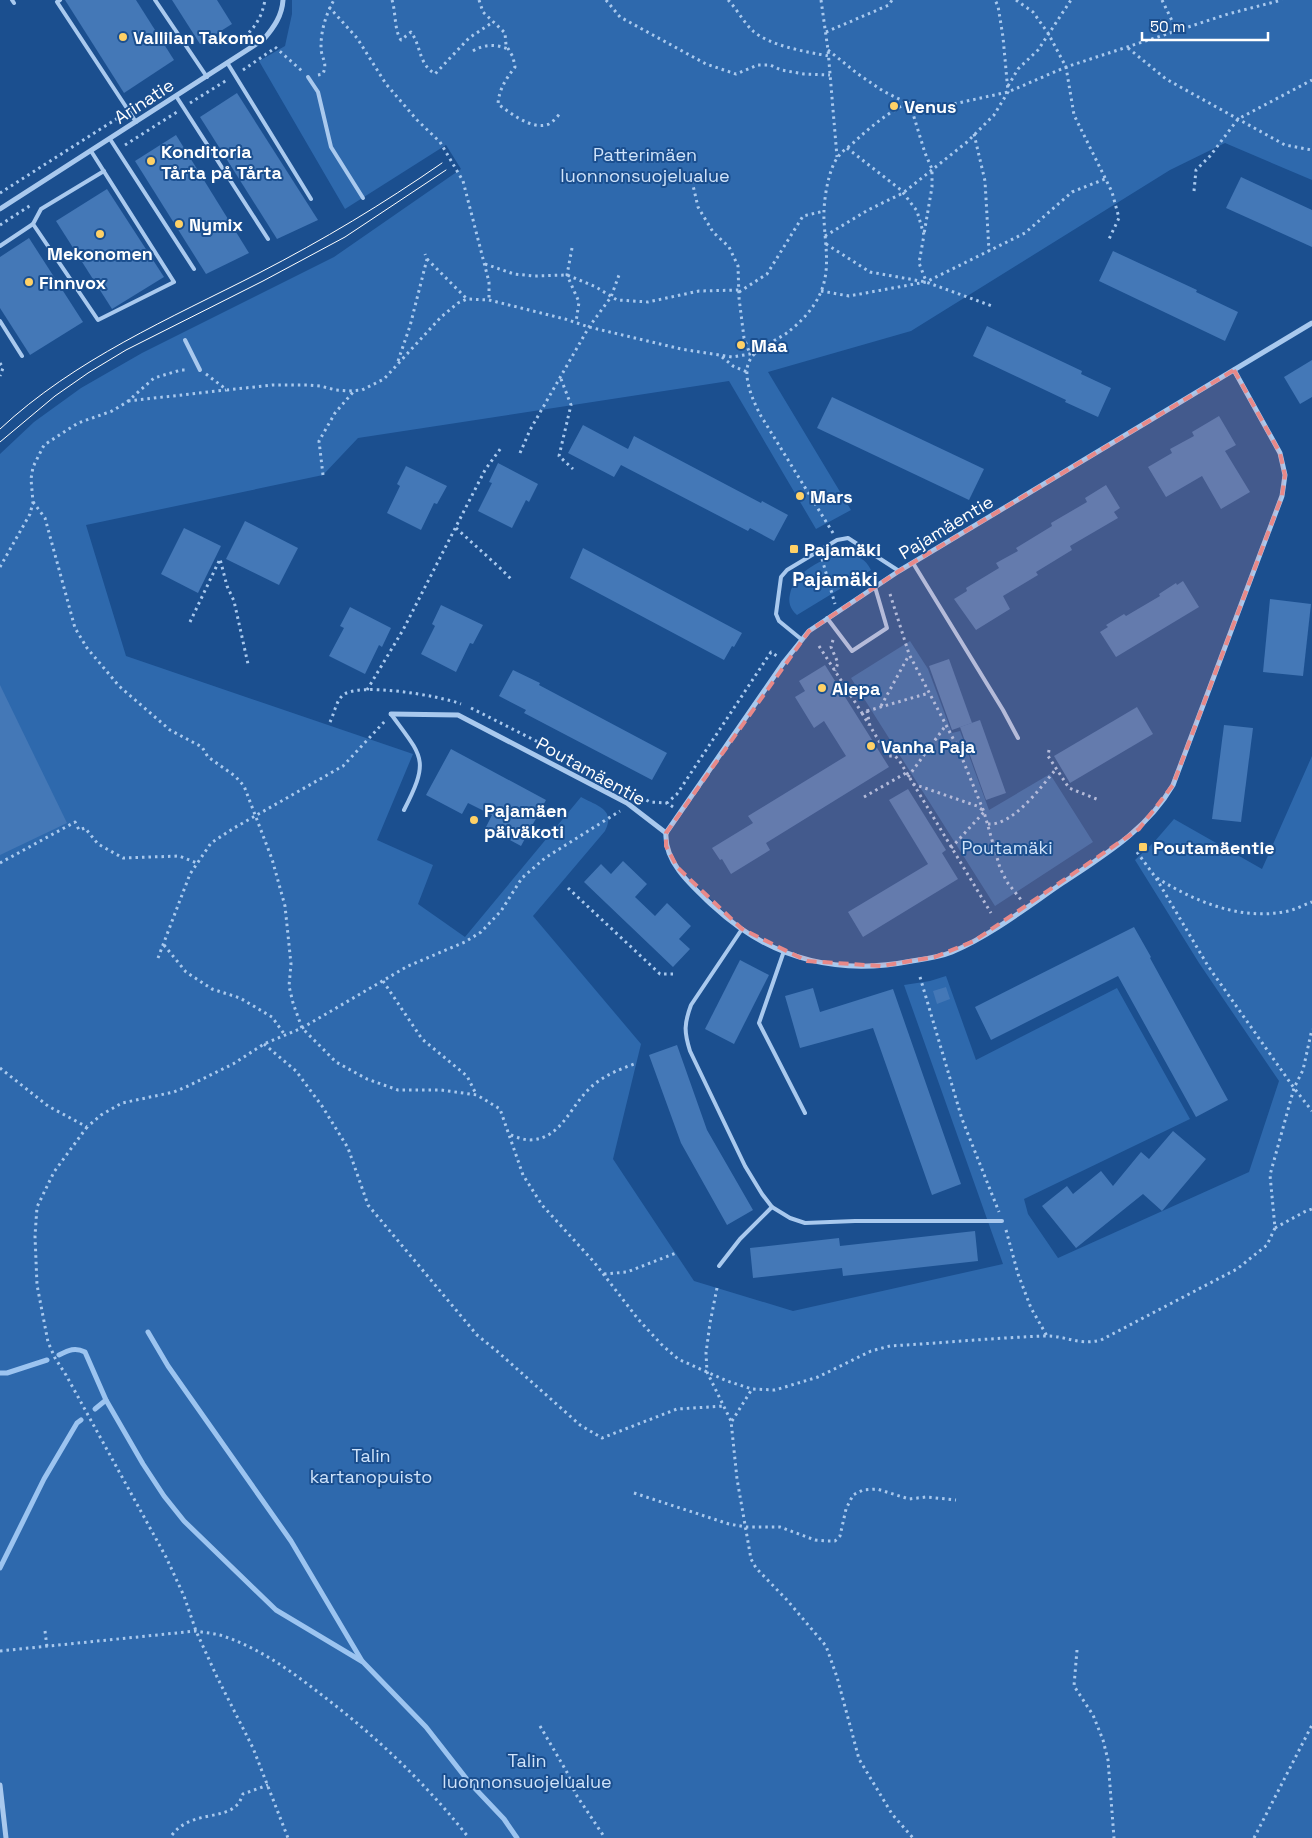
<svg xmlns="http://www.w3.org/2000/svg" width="1312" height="1838" viewBox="0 0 1312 1838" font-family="'Space Grotesk',sans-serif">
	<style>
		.green { fill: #2e69ad }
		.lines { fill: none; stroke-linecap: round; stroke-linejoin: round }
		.stream { stroke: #9cc4f0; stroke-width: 5 }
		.building { fill: #4478b7 }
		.path { stroke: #a9c9ee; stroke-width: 3; stroke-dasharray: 2.5 4; stroke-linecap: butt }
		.service { stroke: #a9c9ee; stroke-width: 4 }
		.minor { stroke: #a9c9ee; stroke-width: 5 }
		.tram { stroke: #fff; stroke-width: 1 }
		.marked { fill: #e88989; fill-opacity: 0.2; stroke: #e88989; stroke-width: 4; stroke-dasharray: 10 6; stroke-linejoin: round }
		.poi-dot { fill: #ffd166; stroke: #1b4f8f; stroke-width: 2 }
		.labels { text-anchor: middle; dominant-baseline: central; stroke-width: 4; stroke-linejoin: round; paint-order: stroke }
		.poi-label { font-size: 18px; font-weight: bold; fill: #fff; stroke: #1b4f8f; text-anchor: start }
		.street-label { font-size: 18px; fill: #fff; stroke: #1b4f8f }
		.park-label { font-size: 18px; fill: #cfe3fa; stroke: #1b4f8f }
		.quarter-label { font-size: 20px; font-weight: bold; fill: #fff; stroke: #1b4f8f }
	</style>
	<rect width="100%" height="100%" fill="#1b4f8f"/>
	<g class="green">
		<path d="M292 0H1312V180L1225 143 1170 170 911 331 768 372 851 510 816 529 729 381 358 438 323 475 86 525 126 656 413 754 377 840 433 865 418 904 465 937 581 797C597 806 616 809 605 831L533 916 641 1044 613 1159 694 1281 793 1311 1003 1264 904 985 930 981 946 976 976 1060 1117 988 1190 1119 1024 1199 1028 1214 1058 1258 1249 1172 1279 1081 1199 963 1135 860 1155 841 1174 819 1262 869 1312 756V1838H0V454L34 422 81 388 142 353 334 257 461 169 446 145 345 209 259 61 285 46 292 14Z"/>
		<path d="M844 554C856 554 866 559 871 570L797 615C790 609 788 602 790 594 795 571 823 558 844 554Z"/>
		<path d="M910 641 928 669 952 733 960 731 989 810 1050 774 1093 842 995 906 851 678Z"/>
	</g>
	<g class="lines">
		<g class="stream">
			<path d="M148 1332 168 1366 291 1541 362 1661"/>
			<path d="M59 1355C69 1350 75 1347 85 1352L106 1400 143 1464 164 1496 184 1521 276 1610 363 1662 426 1727 469 1782 504 1819 517 1838"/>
			<path d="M0 1373H7L47 1360"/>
			<path d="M95 1409 106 1400"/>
			<path d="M0 1568 44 1479 77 1423 81 1420"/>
		</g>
	</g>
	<g class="building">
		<path d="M65 0H136L174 60 124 93Z"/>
		<path d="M172 0H217L232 24 200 44Z"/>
		<path d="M237 93 318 220 277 239 200 117Z"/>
		<path d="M176 135 249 253 206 274 135 161Z"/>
		<path d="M1241 177 1312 210V247L1226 208Z"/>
		<path d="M107 189 164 277 112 309 56 221Z"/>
		<path d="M29 238 83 322 30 355 0 308V257Z"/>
		<path d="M1113 251 1197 290 1196 292 1238 312 1225 341 1099 281Z"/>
		<path d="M987 326 1082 371 1081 374 1111 388 1098 417 1065 402 1066 400 973 356Z"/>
		<path d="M1312 360V397L1300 404 1284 377Z"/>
		<path d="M832 397 984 469 969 500 817 428Z"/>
		<path d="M1219 416 1236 445 1225 451 1250 492 1221 509 1202 476 1166 497 1148 467 1172 453 1170 449 1194 436 1192 432Z"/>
		<path d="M583 425 628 449 634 436 761 503 762 501 788 515 774 541 750 528 748 531 621 465 614 477 568 453Z"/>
		<path d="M498 463 538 484 529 502 526 500 512 528 478 511 492 483 489 482Z"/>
		<path d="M406 466 447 486 437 504 434 503 421 530 387 513 400 486 397 484Z"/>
		<path d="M1106 485 1120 508 1114 512 1118 518 1070 546 1072 550 1036 572 1038 575 1003 596 1010 609 976 630 954 599 967 591 966 588 999 568 996 563 1018 551 1016 548 1052 526 1051 523 1087 502 1085 498Z"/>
		<path d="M245 521 298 548 279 585 226 559Z"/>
		<path d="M184 528 221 546 198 593 161 574Z"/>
		<path d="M583 548 742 633 734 647 732 646 724 660 570 578Z"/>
		<path d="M1183 581 1199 607 1116 657 1100 632 1108 627 1106 625 1124 614 1126 616 1160 596 1159 594 1176 583 1177 585Z"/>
		<path d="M1270 599 1311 604 1303 676 1263 672Z"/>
		<path d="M441 605 483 625 473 644 470 643 456 672 421 654 435 626 432 624Z"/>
		<path d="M350 607 391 628 382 647 379 645 365 674 329 656 344 628 340 626Z"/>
		<path d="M949 659 972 723 952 730 929 666Z"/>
		<path d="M825 665 889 767 766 843 770 850 731 874 722 859 720 860 712 848 753 823 748 816 846 756 824 721 814 728 795 697 805 691 799 681Z"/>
		<path d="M513 670 540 683 539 685 667 753 652 780 524 713 526 710 499 696Z"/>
		<path d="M0 685 67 823 0 855Z"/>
		<path d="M1137 707 1153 734 1070 783 1054 756Z"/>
		<path d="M980 720 1006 793 986 800 960 727Z"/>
		<path d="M1224 725 1253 728 1241 822 1212 819Z"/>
		<path d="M451 749 546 800 521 846 486 827 492 815 468 803 462 814 426 795Z"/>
		<path d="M908 789 946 850 942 853 958 879 863 937 848 912 928 864 889 800Z"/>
		<path d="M623 861 647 884 635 897 655 916 667 903 691 926 679 939 690 949 673 967 584 882 601 864 611 874Z"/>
		<path d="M1134 927 1151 957 1150 958 1228 1100 1196 1117 1118 976 991 1040 975 1007Z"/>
		<path d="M740 960 769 975 734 1044 705 1029Z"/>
		<path d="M946 987 950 999 937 1004 933 991Z"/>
		<path d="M813 988 820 1012 893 989 961 1184 932 1195 873 1028 800 1048 785 996Z"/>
		<path d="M677 1045 707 1130 753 1210 727 1225 681 1143 649 1055Z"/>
		<path d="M1173 1131 1206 1159 1162 1211 1143 1194 1076 1248 1042 1206 1067 1186 1073 1194 1101 1171 1113 1186 1141 1152 1149 1159Z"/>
		<path d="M975 1231 978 1261 843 1276 842 1268 753 1278 750 1248 839 1238 840 1246Z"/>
	</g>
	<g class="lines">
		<g class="path">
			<path d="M392 0C396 12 394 30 401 40L411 32C422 48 418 63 435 74L469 38 493 22"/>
			<path d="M479 0 483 12 505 33 506 45 513 57 515 67C506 79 499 89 498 104 510 113 533 131 549 124 553 122 558 116 561 112"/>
			<path d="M606 0 620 17 706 64 736 74 758 65H770L781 70 804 74 830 75"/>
			<path d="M728 0C737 9 744 23 753 31 770 46 807 52 829 56"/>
			<path d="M821 0 828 50 837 157"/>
			<path d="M1016 0 1033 12 1048 33 1066 67 1074 115 1112 192 1119 218 1109 239"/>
			<path d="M1162 0 1177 31"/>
			<path d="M329 7 357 38 386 84 417 120 440 142 463 181 489 282V300"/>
			<path d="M826 32 889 5 892 0"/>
			<path d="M244 37C256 27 262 16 265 0"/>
			<path d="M275 47 302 71"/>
			<path d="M1128 48 1166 79 1238 119 1285 145 1312 150"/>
			<path d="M828 50 858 74 883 91 907 103 927 106 949 105 1008 92 1066 67 1228 14 1282 0"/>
			<path d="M473 51C484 44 496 44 508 49"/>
			<path d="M243 70 275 48"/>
			<path d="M318 75 323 74C328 61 321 59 321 47 321 30 326 14 334 0"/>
			<path d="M1008 86 1018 69 1038 50 1071 0"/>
			<path d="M190 103 227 80"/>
			<path d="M910 104 925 153 932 169V187L924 234"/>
			<path d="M974 134 985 181 989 251"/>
			<path d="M125 145 177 112"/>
			<path d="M847 148 901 190 917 211 924 235 919 263 926 281"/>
			<path d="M692 181 698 207 713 232 729 247 738 266 739 298 744 338 750 354"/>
			<path d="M1194 191 1196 170 1210 156 1238 119 1312 80"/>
			<path d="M0 193 121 116"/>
			<path d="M0 225 31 205"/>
			<path d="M825 236 868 210 903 193 967 142 994 115 1008 92 1003 37 998 6 995 0"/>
			<path d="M826 244 870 272 926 282 992 306"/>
			<path d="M572 248 567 275 579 302 576 322"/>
			<path d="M427 259 467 299"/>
			<path d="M485 264 514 274 534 276 567 275 596 287 617 300 648 302 699 291 739 290"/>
			<path d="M821 291 849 296 926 282 1025 233 1072 192 1105 179"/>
			<path d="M739 292 767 274 803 216 824 211"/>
			<path d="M722 357 733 366 747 372"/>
			<path d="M398 361 410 326 427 259 425 254"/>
			<path d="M0 363 3 368 0 376"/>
			<path d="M206 374 227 390 272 385H308L320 386 336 390 349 391 362 390 384 379 441 317 458 303 467 299 489 300 565 319 589 327 681 349 732 357 756 353"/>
			<path d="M561 379 571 405 559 456 573 469"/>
			<path d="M128 401 226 390"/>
			<path d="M520 453 530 430 589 327 611 297 619 275"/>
			<path d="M323 475 319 441 335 413 354 391"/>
			<path d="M33 502 45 518 75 628 87 648 119 686 170 730 202 747 208 757 235 776 244 786 272 859 285 906 291 964 289 986 293 1003 302 1028 336 1062 367 1079 398 1090H441L477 1095 500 1109 523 1175 542 1205 594 1262 638 1319 661 1344 678 1359 727 1381 752 1389 775 1390 818 1377 871 1351 890 1346C941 1343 993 1338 1044 1336 1065 1335 1078 1346 1101 1340L1237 1269 1267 1245 1275 1228 1270 1175 1294 1088 1303 1070 1312 1029"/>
			<path d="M456 528 500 568 513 581"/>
			<path d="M833 533 761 416C754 403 742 377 749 362 755 347 777 341 788 332 800 323 814 308 820 294 831 270 825 245 824 219 823 204 828 169 838 157 841 152 847 148 852 144 869 128 886 114 907 103"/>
			<path d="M822 559 835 604"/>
			<path d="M0 567 30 514 33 502 31 479 33 467 44 445 78 423 112 411 127 402 154 378 181 370H188"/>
			<path d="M890 594 909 654 958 748 984 812 1000 868 1007 882 1022 901"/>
			<path d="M190 622 220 559 227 586 234 601 248 664"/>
			<path d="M833 640 831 647 838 663 835 671"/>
			<path d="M819 646 862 713 867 711 870 726 888 756H895L899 760 991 913"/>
			<path d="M367 690 403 630 485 470 501 448"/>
			<path d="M881 706 909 655"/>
			<path d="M471 708 548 747"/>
			<path d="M867 711 929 693"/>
			<path d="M862 713 869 725"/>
			<path d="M330 722C334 714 336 702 342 696 356 681 441 696 461 704"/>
			<path d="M1049 750 1048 756 1069 788 1099 800"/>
			<path d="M908 777 946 725"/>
			<path d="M913 784 977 806 984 811"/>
			<path d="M635 794 650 802 667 803"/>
			<path d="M864 797 906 773"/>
			<path d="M673 807 667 803 677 794 771 652 777 656"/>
			<path d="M988 824C1013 826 1041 787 1056 769"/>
			<path d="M951 848 984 812"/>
			<path d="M1137 852 1156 878 1208 966 1294 1088 1312 1111"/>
			<path d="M0 863 75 822 79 830 85 828 98 844 123 858 179 856 197 863"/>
			<path d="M1157 878C1194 901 1239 920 1283 912 1293 911 1303 905 1312 902"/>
			<path d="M568 888 660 974H673"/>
			<path d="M164 945 186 972 212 989 240 998 272 1017 285 1035"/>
			<path d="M158 958 190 874 211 843 234 828 343 766 385 721"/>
			<path d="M920 977 962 1119 999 1212"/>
			<path d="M383 981 422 1039 467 1076 476 1094"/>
			<path d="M264 1044 296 1071 322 1106 348 1148 368 1205 477 1335 498 1352 580 1425 602 1438 677 1409 724 1406"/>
			<path d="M0 1068 48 1106 87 1127 101 1115 122 1103 174 1092 188 1086 233 1064 264 1044 302 1028 408 966 465 942 481 932 501 911 522 878 545 858 620 811"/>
			<path d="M87 1127 54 1172 37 1207 35 1236 37 1285 48 1342 55 1358 66 1375 166 1557 184 1596 196 1631 217 1677 253 1748 288 1838"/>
			<path d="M511 1135C516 1137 524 1140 530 1140 561 1139 570 1107 589 1089 602 1076 620 1069 637 1063"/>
			<path d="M1275 1228 1304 1212 1312 1209"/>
			<path d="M1006 1230 1018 1274 1031 1308 1047 1336"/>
			<path d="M604 1274 627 1272 676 1253"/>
			<path d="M717 1288 710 1323 706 1353 707 1372 731 1421 737 1479 751 1559 756 1568 787 1600 826 1646 837 1677 859 1759 892 1814 913 1838"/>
			<path d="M732 1421 752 1389"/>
			<path d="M634 1493 729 1524 746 1527H780L815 1540 827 1541H835L840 1536 846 1509 853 1495 863 1490 877 1489 909 1499 926 1497 956 1500"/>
			<path d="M45 1631 47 1647"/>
			<path d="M1077 1650 1074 1686 1093 1715 1103 1740 1108 1760 1114 1838"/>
			<path d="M0 1651 196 1631C205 1633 214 1633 223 1636 262 1649 295 1674 327 1699 380 1740 427 1785 469 1838"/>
			<path d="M540 1726 568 1774 575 1793 605 1838"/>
			<path d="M172 1835C190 1811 223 1820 237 1805 240 1803 241 1798 243 1794L268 1785"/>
			<path d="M1254 1838 1312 1725"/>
		</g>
		<g class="service">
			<path d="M12 0 14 3"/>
			<path d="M60 0 57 2 136 122"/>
			<path d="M155 0 207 77"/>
			<path d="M228 64 311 199"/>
			<path d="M308 77 318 92 331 147 363 198"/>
			<path d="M176 96 268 239"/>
			<path d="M110 139 194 269"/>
			<path d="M33 224 98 320 174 282 91 151"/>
			<path d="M0 246 33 224 41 209 104 171"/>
			<path d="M0 321 22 356"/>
			<path d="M185 340 200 370"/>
			<path d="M913 563 1003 710 1018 738"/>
			<path d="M827 618 852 651 887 628 875 587"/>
			<path d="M801 639 779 621 776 614 781 577 787 570 837 540 848 538 899 571"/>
			<path d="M391 714C423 758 430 759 404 810"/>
			<path d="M742 929 691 1005C684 1024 684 1032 690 1051L745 1166 762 1194 772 1207 790 1218 805 1223 855 1221H1002"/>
			<path d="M784 951 759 1023 805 1113"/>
			<path d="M719 1266 740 1239 772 1207"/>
		</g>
		<g class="minor">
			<path d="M0 209 264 39C274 27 282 16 283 0"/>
			<path d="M391 714 458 715 627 803 666 833"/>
			<path d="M666 833C664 863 693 887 713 906 770 959 836 976 912 961 925 959 940 957 952 952 991 935 1026 908 1061 884 1103 856 1147 830 1173 785L1282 496 1285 475 1280 453 1234 370"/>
			<path d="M666 833 784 662 809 631 899 571 1312 323"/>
			<path d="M0 1785 6 1838"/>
		</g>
		<g class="tram">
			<path d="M0 429C75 359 169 319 259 273 323 240 383 204 442 163"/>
			<path d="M0 442 55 396 88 373 126 350 263 281 345 237 446 170"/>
		</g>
	</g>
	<path class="marked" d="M1234 370 1280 453 1285 475 1282 496 1173 785 1139 829 974 941 935 957 881 966 807 961 742 929 677 867 666 846V833L809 631 899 571Z"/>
	<g class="poi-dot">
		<circle cx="123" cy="37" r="5"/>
		<circle cx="894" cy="106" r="5"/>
		<circle cx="151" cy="161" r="5"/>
		<circle cx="179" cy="224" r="5"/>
		<circle cx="100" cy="234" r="5"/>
		<circle cx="29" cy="282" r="5"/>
		<circle cx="741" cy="345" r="5"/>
		<circle cx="800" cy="496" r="5"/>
		<rect x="789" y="544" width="10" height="10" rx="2.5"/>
		<circle cx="822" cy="688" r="5"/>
		<circle cx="871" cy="746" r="5"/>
		<circle cx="474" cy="820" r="5"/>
		<rect x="1138" y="842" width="10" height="10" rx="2.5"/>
	</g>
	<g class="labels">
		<g class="poi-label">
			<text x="133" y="37">Vallilan Takomo</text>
			<text x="904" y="106">Venus</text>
			<text x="161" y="151">Konditoria<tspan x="161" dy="21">Tårta på Tårta</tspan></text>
			<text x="189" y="224">Nymix</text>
			<text x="100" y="253" text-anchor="middle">Mekonomen</text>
			<text x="39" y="282">Finnvox</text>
			<text x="751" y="345">Maa</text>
			<text x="810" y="496">Mars</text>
			<text x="804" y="549">Pajamäki</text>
			<text x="832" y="688">Alepa</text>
			<text x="881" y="746">Vanha Paja</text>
			<text x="484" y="810">Pajamäen<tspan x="484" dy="21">päiväkoti</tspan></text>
			<text x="1153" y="847">Poutamäentie</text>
		</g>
		<g class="street-label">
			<text transform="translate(144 101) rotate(-33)">Arinatie</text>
			<text transform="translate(946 527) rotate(-31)">Pajamäentie</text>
			<text transform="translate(591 771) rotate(29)">Poutamäentie</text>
		</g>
		<g class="park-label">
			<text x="645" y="154">Patterimäen<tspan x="645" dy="21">luonnonsuojelualue</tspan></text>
			<text x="1007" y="847">Poutamäki</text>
			<text x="371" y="1455">Talin<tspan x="371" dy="21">kartanopuisto</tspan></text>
			<text x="527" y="1760">Talin<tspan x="527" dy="21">luonnonsuojelualue</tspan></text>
		</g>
		<g class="quarter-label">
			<text x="835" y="579">Pajamäki</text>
		</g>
	</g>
	<path d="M1142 32v8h126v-8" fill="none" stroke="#ffffff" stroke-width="2.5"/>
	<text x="1150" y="32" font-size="15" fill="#ffffff" stroke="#1b4f8f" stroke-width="4" paint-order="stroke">50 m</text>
</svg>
